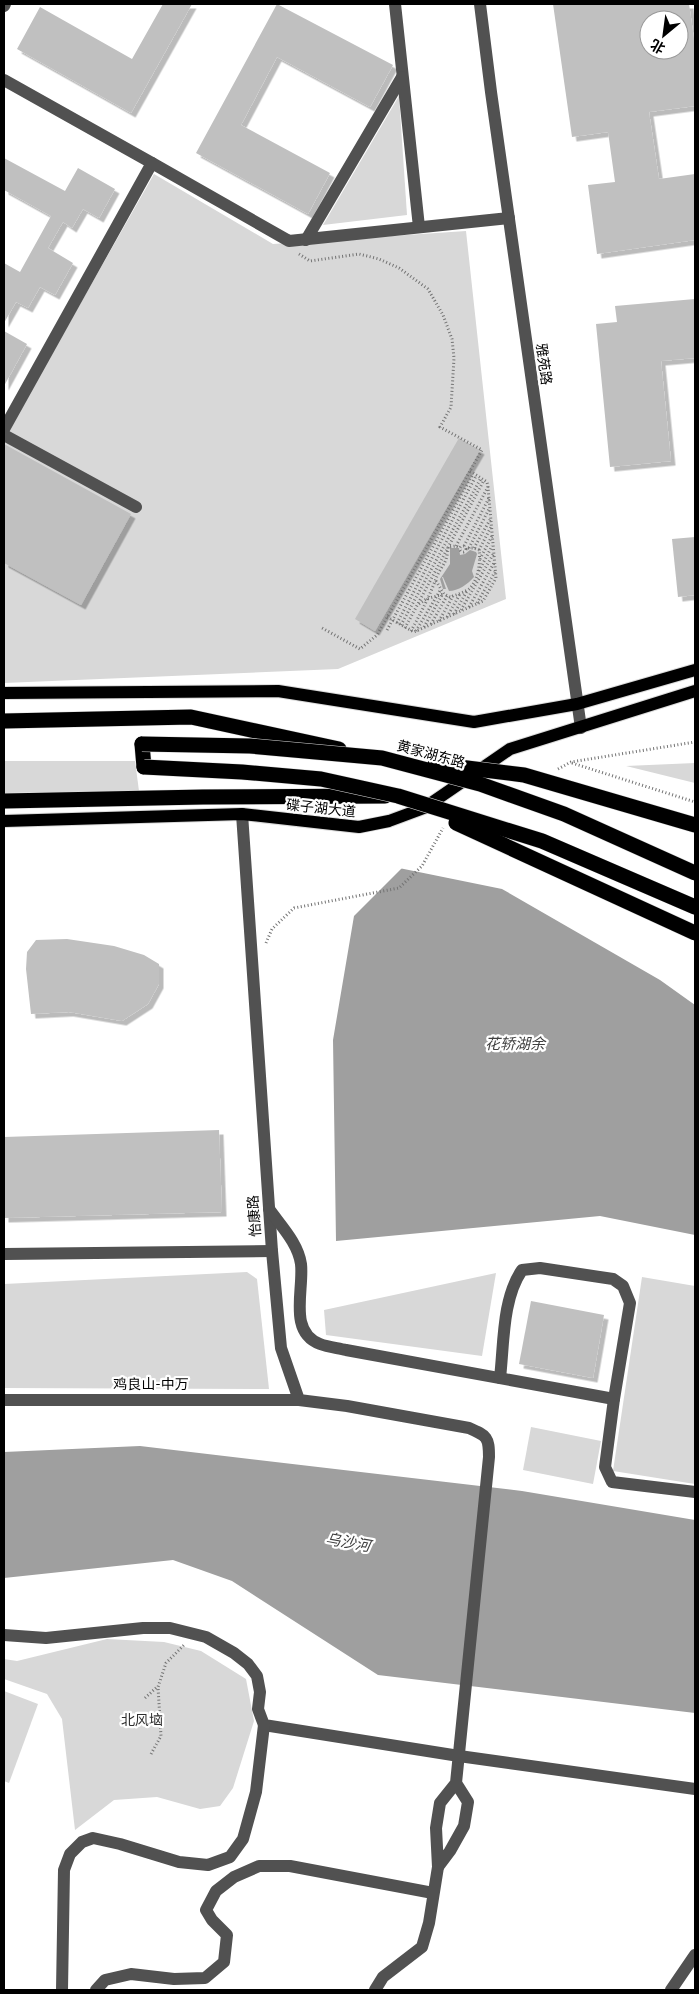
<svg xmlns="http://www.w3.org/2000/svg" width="699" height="1994" viewBox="0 0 699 1994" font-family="Quicksand,'Noto Sans SC',sans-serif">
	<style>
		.green { fill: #d8d8d8 }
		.water { fill: #9f9f9f }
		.pier { fill: #fff }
		.building { fill: #c0c0c0; fill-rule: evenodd; filter: url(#shadow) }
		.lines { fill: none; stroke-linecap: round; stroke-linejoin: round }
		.major-casing { stroke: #dbdbdb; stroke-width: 14 }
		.highway-casing { stroke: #dbdbdb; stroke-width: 16 }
		.path { stroke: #737373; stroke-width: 3; stroke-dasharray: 1 2.5; stroke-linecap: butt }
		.minor { stroke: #515151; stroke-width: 12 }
		.major { stroke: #000; stroke-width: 12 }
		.highway { stroke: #000; stroke-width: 15 }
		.highway-bridge-casing { stroke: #dbdbdb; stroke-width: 16; stroke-linecap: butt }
		.highway-bridge { stroke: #000; stroke-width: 15 }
		.labels { text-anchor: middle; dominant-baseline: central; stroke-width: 4.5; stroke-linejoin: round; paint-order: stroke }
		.street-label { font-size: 14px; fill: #000; stroke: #fff }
		.park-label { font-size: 14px; fill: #2f2f2f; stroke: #fff }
		.water-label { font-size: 15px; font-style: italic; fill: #404040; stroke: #fff }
	</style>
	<defs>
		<filter id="shadow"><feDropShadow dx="4.5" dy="4.5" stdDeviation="0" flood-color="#0004"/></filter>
	</defs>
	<rect width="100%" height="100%" fill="#fff"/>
	<g class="green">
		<path d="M399 96 407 215 323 225Z"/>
		<path d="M154 174 273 244 466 231 506 599 338 669 4 683V438Z"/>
		<path d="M4 761H135L139 791 4 793Z"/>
		<path d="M695 763V783L626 766Z"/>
		<path d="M247 1272 257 1279 269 1389 4 1388V1284Z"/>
		<path d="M496 1273 482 1356 326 1335 324 1310Z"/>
		<path d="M642 1277 695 1286V1484L613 1471Z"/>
		<path d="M531 1427 601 1441 593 1484 523 1470Z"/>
		<path d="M107 1639 164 1642 201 1651 246 1679 254 1721 233 1788 220 1806 200 1809 157 1797 114 1800 75 1830 62 1719 47 1694 4 1679V1659L17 1661Z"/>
		<path d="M4 1691 38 1704 9 1783 4 1781Z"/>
	</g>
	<g class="water">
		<path d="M450 548H459L460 555 465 554 470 550 476 552 477 554 472 571 474 577C468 584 458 591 449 591L443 577H442L446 589H443L440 579 450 564Z"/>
		<path d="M429 841 695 889V1235L600 1216 336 1241 333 1040 354 916Z"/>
		<path d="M140 1446 522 1491 695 1520V1713L378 1675 232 1581 173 1560 4 1578V1452Z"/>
	</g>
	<path class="pier" d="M427 839 695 886V1005L660 980 502 889 399 868Z"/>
	<g class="building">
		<path d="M163 4H192L131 113 17 49 40 7 132 59Z"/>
		<path d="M277 4 393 65 370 107 277 57 241 125 330 173 308 214 196 153Z"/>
		<path d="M553 4H689L695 46V106L649 112 659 179 695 174V240L597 254 588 185 615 182 608 132 572 137ZM649 20H679V50H649Z"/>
		<path d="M4 158 65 191 78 168 115 189 99 218 83 209 72 228 63 222 48 248 73 263 55 295 40 287 28 308 16 302 4 323V263L20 272 51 216 4 190Z"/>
		<path d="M695 299V358L661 361 671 461 610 467 596 324 617 322 615 306Z"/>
		<path d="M4 331 27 344 4 386Z"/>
		<path d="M459 438 480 450 375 631 355 619Z"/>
		<path d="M4 444 131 514 81 605 4 563Z"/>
		<path d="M695 537V595L678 597 672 539Z"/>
		<path d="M67 939 114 946 144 955 159 964V984L148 1004 122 1021 69 1012 31 1014 26 969 27 952 36 940Z"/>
		<path d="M219 1130 222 1212 4 1218V1137Z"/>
		<path d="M531 1301 604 1315 593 1378 519 1364Z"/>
	</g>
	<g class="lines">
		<defs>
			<g id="major">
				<path d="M4 693 278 691 474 722 577 704 695 670"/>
				<path d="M4 821 242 814 359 827 389 821 424 808 510 749 695 691"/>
			</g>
			<g id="highway">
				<path d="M4 721 191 717 339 749"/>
				<path d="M142 744 144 767"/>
				<path d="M4 801 203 797 385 796"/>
			</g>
		</defs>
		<use href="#major" class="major-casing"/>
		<use href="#highway" class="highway-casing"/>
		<g class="path">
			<path d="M299 254 310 261 359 254 379 259 399 268 428 289 443 315 452 339 454 358 451 407 440 427 482 450 377 635 360 649 322 628"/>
			<circle cx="463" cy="549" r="3"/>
			<path d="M456 546 488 487"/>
			<path d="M464 546 489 498"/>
			<path d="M469 548 489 509"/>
			<path d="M474 548 491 518"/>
			<path d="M479 550 491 527"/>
			<path d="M480 559 492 536"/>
			<path d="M479 571 492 546"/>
			<path d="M436 581 444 594 450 597C456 595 463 593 469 589 478 581 481 562 479 550L474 548H466"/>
			<path d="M477 603 495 572"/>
			<path d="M419 604 426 599 444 594"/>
			<path d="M469 607 494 563"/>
			<path d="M461 610 494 553"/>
			<path d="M454 614 467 591"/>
			<path d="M387 617 414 632 483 601 496 578 488 487 487 482 470 471"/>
			<path d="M447 617 460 594"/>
			<path d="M439 621 453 596"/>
			<path d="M397 623 476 476"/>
			<path d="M431 624 447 596"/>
			<path d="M401 625 481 478"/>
			<path d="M424 627 442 595"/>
			<path d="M405 628 484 480"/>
			<path d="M387 630 473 474"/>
			<path d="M411 631C421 613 430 595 437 576 443 563 447 564 448 547L456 546 460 548"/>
			<path d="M416 631 441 589"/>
			<path d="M572 763 695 802"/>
			<path d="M558 769 571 762 695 742"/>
			<path d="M266 943 272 929 294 908 399 888 422 866 443 828"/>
			<path d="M145 1698 157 1687"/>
			<path d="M151 1754 161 1736 158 1687 166 1663 184 1645"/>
		</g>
		<g class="minor">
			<path d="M395 4 419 227"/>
			<path d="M480 4 491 92 581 728"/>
			<path d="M4 6 5 4"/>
			<path d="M4 80 152 163 4 429"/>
			<path d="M152 163 289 241 509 218"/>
			<path d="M306 240 402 77"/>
			<path d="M4 435 136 507"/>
			<path d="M242 814 272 1251 281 1348 299 1400 347 1406 469 1428C487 1436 489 1437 489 1457L456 1783 440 1803 436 1828 438 1867 450 1851 464 1826 468 1802 456 1783"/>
			<path d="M269 1209C281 1226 298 1243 301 1264 304 1290 288 1332 320 1344 328 1347 338 1348 346 1350L614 1399"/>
			<path d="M4 1254 272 1251"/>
			<path d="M500 1378C504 1344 502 1299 522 1270L540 1268 613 1279 623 1286 630 1303 614 1399 605 1467 612 1482 695 1492"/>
			<path d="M4 1400H299"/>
			<path d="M4 1635 46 1638 143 1628H170L206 1637 234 1653 248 1664 257 1676 260 1692 258 1709 264 1725 459 1756 695 1789"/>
			<path d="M62 1990 64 1870 70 1854 82 1842 93 1838 120 1844 179 1862 208 1865 230 1857 243 1839 256 1792 264 1725"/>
			<path d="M96 1990 105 1980 131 1974 174 1979 205 1978 224 1962 227 1935 212 1920 206 1910 216 1891 234 1877 259 1866H290L433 1893"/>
			<path d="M375 1990 383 1977 422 1947 429 1923 438 1867"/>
			<path d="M671 1990 695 1955"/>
		</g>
		<use href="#major" class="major"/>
		<use href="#highway" class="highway"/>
		<defs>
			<g id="highway-bridge">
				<path d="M142 744 250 746 382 758 480 784 564 814 695 873"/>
				<path d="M435 764 524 775 695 825"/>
				<path d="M144 767 242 772 321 779 398 796 542 841 695 907"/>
				<path d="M456 823 695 933"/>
			</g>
		</defs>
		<use href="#highway-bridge" class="highway-bridge-casing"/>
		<use href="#highway-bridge" class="highway-bridge"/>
	</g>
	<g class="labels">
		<g class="street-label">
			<text transform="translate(544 364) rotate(82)">雅苑路</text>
			<text transform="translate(431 754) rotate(15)">黄家湖东路</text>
			<text transform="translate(321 808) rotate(6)">碟子湖大道</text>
			<text transform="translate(254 1216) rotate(-94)">怡康路</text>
			<text x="151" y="1384">鸡良山-中万</text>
		</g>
		<g class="park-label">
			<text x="142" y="1720">北风垴</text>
		</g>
		<g class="water-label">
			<text x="515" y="1043">花轿湖余</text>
			<text transform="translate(348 1542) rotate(10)">乌沙河</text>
		</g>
	</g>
	<rect width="699" height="1994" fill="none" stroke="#000000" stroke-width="10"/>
	<g transform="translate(664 35) rotate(209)"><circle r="24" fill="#ffffff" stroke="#999999"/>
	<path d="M0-4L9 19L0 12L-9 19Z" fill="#000000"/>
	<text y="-8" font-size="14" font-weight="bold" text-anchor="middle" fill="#000000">北</text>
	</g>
</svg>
